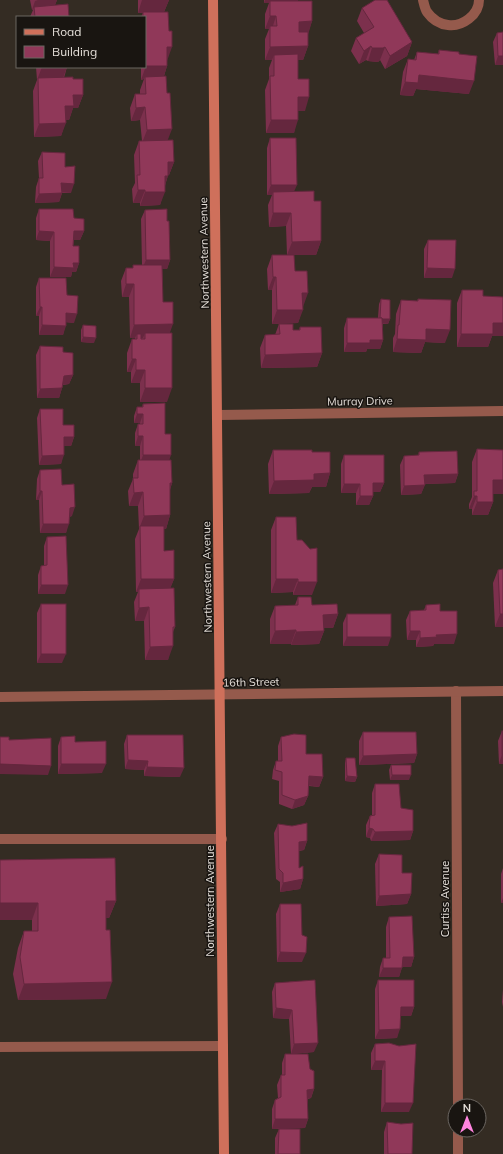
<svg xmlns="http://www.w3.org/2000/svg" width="503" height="1154" viewBox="0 0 503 1154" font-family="Mulish,sans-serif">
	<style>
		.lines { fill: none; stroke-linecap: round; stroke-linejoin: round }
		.lane { stroke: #955a4c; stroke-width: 10 }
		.street { stroke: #955a4c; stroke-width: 10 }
		.secondary { stroke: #cf705b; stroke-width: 10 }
		.wall { fill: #7c304d }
		.shaded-wall { fill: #65273e }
		.building { fill: #903859; stroke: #65273e }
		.labels { text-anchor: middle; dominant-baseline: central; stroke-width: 3; stroke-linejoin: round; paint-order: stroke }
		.street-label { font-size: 11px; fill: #e5dfd9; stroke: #191511 }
	</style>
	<rect width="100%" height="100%" fill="#342c23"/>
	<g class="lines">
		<g class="lane">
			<path d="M0 839H222"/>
			<path d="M0 1047 223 1046"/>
		</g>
		<g class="street">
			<path d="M423 0C424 4 425 9 427 12 432 19 439 24 448 25 462 27 479 15 479 0"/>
			<path d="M218 415 503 411"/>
			<path d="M456 691 458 1106"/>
			<path d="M0 697 503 691"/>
			<path d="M458 1130V1154"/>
		</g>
		<path class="secondary" d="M213 0 224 1154"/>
	</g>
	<g class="wall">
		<path d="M30 0H57L55 5 69 17H30L33 10H32Z"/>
		<path d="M138 0H169L164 12 167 66 164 76 167 141 174 162 169 175H168L165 186 160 205 140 206V203H133L132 189 135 183 134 155 139 141H142L140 120 131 121 130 108 135 94H140V90L144 79 141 80V67H145V17H141L143 13H138Z"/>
		<path d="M264 0H298V1L312 21 308 33V46L303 60H298V79L305 111H298L294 133H266L265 90 269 79V68L272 60H265V39L269 29H265V14L269 3H264Z"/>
		<path d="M362 8 412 42 407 56 385 69 380 60 378 62 368 61 366 60 359 64 351 51 356 38 364 33 357 21Z"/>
		<path d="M503 32V65H495L493 42 497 33Z"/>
		<path d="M439 50 459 54 469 94 416 89 413 96 400 95 403 72 408 59 414 60 417 52 438 54Z"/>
		<path d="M36 67H67L64 78 73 79 83 95 78 108H73L69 120H66L61 136 34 137 33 91 37 80Z"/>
		<path d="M270 138 294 192 314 201 321 241 316 255H287L286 226 269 227 268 205 272 195H267V148Z"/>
		<path d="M42 152 65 167 71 193H62L59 202 35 203 36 187 39 178 38 161Z"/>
		<path d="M39 209 74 218 84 231 80 240H74L73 246 79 263 76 272H72L71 277H50V241L36 240V218Z"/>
		<path d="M145 210 167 221 170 260 167 269H162L163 302 170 333 167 402H140V383H131V372H127V353L132 339H135V338H130L129 297H122L121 281 126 268H133V265H142L141 219Z"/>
		<path d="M428 240 452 278H424V249Z"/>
		<path d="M272 255 295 271 303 307 298 323 272 324V290H268L267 269Z"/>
		<path d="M39 278 67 295 74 323 66 322 63 335H39V316H36V287Z"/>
		<path d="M462 290 483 296 503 297V336H492L488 347H457V303Z"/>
		<path d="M381 299 390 319 388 324H383V340L380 349H367L366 352H344V328L347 318H378L379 304Z"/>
		<path d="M418 299 445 343 425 342 421 353 393 352V338L395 334 396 314 401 300 417 301Z"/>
		<path d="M279 324 293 330H299L300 327 322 353 317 367 261 368 260 348 265 335H275Z"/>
		<path d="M83 325 94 343 81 342V330Z"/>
		<path d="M40 346 63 352 73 375 69 384 63 385 62 388 59 398H37L36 355Z"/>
		<path d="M143 404 165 434 169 460 172 483 170 490V515L166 529H164V551L174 579 170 588 175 627 173 632 168 660H145L144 621H135L134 602 138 592H136L135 539 139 529 138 506H129L128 491 133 479V474L138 460H140V446H135V433L138 424H140V423H134V416L137 407H142Z"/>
		<path d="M40 409 63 425 74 437 71 446H64L61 464 39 465 37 418Z"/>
		<path d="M477 449 503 494H493V502L488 515H472V509H469V504L472 497V462Z"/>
		<path d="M273 450 312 452 330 473 326 487H312L309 493 269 494 268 464Z"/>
		<path d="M419 452 458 474 455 483 425 484 421 494 401 495 400 465 404 456H418Z"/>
		<path d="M344 455 384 483 380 492H373V496L369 505H356V493H341V464Z"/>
		<path d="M40 470 62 485 72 516 69 517 66 533H40L39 500H36L37 479Z"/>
		<path d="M276 517 297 540 312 595H293V592L271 593V530Z"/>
		<path d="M47 537 65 594H38V575L41 566H44V546Z"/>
		<path d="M503 569V627H495L493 583 498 570Z"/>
		<path d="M298 597 312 605 338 614 333 628H324V631L319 644 291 645V644H270V619L275 606 295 605Z"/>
		<path d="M41 604 62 663H37V613Z"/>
		<path d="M426 605 440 611 454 644H434L433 646 416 647V640H407L406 620 410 611 424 610Z"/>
		<path d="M347 614 388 646H343V623Z"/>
		<path d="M502 731H503V764H499L498 741Z"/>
		<path d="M363 732 417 754 414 763 359 765V741Z"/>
		<path d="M127 735 180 777 144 776V770L125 769 124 744Z"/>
		<path d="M61 737 75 742 102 773 58 774V746Z"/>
		<path d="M281 737 306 754 323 777 319 787 309 786 308 796 304 805 292 809 279 804V781L272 779 273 770 276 761H278V746Z"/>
		<path d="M346 758 357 777 355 782 345 781V763Z"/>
		<path d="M391 765 409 780H390L389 770Z"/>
		<path d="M375 784 401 808 413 831 410 840 371 841 370 838 366 837V825L370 816 372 815V793Z"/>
		<path d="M278 824 307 841 304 850 299 851V868L303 879 300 889 280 892V882L276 879 274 833Z"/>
		<path d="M379 854 402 873 411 894 407 904 376 906 375 864Z"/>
		<path d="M0 860 116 901 109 918H106V999L18 1000 13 974 18 948 24 931H32V920H0Z"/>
		<path d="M503 868V903H501V874Z"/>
		<path d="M280 904 302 962H277L276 914Z"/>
		<path d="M389 917 414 957 411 967H402L399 977H379L380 967 383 958H386V927Z"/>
		<path d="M315 980 314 1052 291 1054 289 1019 273 1018 272 992 275 983Z"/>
		<path d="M378 980 414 1007 411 1016H400L397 1038 375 1039V989Z"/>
		<path d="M503 989V1007L502 1002Z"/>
		<path d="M389 1043 409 1112H381L382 1070H371V1053L375 1044Z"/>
		<path d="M285 1054 310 1069 314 1089 311 1098 308 1099V1119L305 1128 279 1129 300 1154H275V1138L279 1129H272V1109L275 1100 278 1098 277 1085 281 1075H282V1063Z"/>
		<path d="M387 1122 412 1154H384V1132Z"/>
	</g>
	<g class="shaded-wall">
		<path d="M38 0H57L55 5 34 7 33 10H32L35 1Z"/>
		<path d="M142 0H169L164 12 138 13Z"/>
		<path d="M265 0H298V2L270 1 269 3H264Z"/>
		<path d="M270 16H276L272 29 270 26 269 29H265Z"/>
		<path d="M312 21 308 35H295L299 22Z"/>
		<path d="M412 42 407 56 385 69 390 56Z"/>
		<path d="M308 46 303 60H274V55L272 60H265L270 47Z"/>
		<path d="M371 46 366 60 359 64 364 51Z"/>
		<path d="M167 47H172L167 61Z"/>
		<path d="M385 47 380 60 378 62 368 61 372 48Z"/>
		<path d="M498 56H503V65H495Z"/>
		<path d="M146 66H167L163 79 145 77 144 79 141 80Z"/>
		<path d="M42 67H67L63 78H38L37 80Z"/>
		<path d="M419 75 474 81 469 94 416 89 413 96 400 95 405 82Z"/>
		<path d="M73 95H83L78 108H73L69 120H60L65 106Z"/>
		<path d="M298 97H309L305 111H293Z"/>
		<path d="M145 107 140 120 131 121 136 108Z"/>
		<path d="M271 120H298L294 133H266Z"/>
		<path d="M66 123 61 136 34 137 39 124Z"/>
		<path d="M172 129 167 142 142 143 147 130Z"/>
		<path d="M168 162H174L169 175 163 176Z"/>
		<path d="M165 176H168L163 190Z"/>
		<path d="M61 183 74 184 71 193 58 192Z"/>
		<path d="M271 185H297L293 194 273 192 272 195H267Z"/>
		<path d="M138 190H145L140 203H133Z"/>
		<path d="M145 192H165L160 205 140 206Z"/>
		<path d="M62 193 59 202 35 203 39 194Z"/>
		<path d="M273 213H291L286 226 269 227Z"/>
		<path d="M39 231 54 232 50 241 36 240Z"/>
		<path d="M74 231H84L80 240H70Z"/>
		<path d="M321 241 316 255H287L292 242Z"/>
		<path d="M146 260H170L167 269H142Z"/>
		<path d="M73 263H79L76 272H72L71 277H50L54 267Z"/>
		<path d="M427 268 455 269 452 278H424Z"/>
		<path d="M273 277H276L272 290H268Z"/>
		<path d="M126 284H134L129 297H122Z"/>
		<path d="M302 293H308L303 307Z"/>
		<path d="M40 307H42L39 316H36Z"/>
		<path d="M277 310H303L298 323 272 324Z"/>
		<path d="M66 313 77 314 74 323 62 322Z"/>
		<path d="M380 319H390L388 324 378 323Z"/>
		<path d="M493 323H503V336H492L488 347H457L461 334Z"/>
		<path d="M173 324 168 338 145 333 143 338H137V334L135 338H130L134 325Z"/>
		<path d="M42 325 66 326 63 335H39Z"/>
		<path d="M426 329 450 330 445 343 425 342 421 353 393 352 397 339Z"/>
		<path d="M83 337 96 338 94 343 81 342Z"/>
		<path d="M370 340H383L380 349H367L366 352H344L347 343Z"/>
		<path d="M322 353 317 367 261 368 265 355Z"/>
		<path d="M132 359H136L131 372H127Z"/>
		<path d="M136 370H145L140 383H131Z"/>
		<path d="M73 375 69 384 60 385 64 376Z"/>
		<path d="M62 388 59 398H37L40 389Z"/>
		<path d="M145 388H172L167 402H140Z"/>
		<path d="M137 414H143L140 423H134Z"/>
		<path d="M138 436H143L140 446H135Z"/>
		<path d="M64 437H74L71 446H60Z"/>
		<path d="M64 455 61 464 39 465 42 456Z"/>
		<path d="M143 455H171L168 464H140Z"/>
		<path d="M330 473 326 487H312L309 493 269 494 274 481 314 474Z"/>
		<path d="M458 474 455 483 421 484 424 475Z"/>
		<path d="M493 480H503V494H488Z"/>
		<path d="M170 483H172L167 497Z"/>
		<path d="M373 483H384L380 492H369Z"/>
		<path d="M344 484H360L356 493H341Z"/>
		<path d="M425 485 421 494 401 495 404 486Z"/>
		<path d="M40 491H42L39 500H36Z"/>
		<path d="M143 492 138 506H129L134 493Z"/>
		<path d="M360 496H373L369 505H356Z"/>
		<path d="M474 496H477L472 509H469Z"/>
		<path d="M477 502H493L488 515H472Z"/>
		<path d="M75 507 72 516 66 517 70 508Z"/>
		<path d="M170 515 166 529H140V526L139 529 144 516Z"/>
		<path d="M43 524H69L66 533H40Z"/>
		<path d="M141 579H174L169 592 139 589 138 592H136Z"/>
		<path d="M276 579H298L293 592 271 593Z"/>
		<path d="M298 582H317L312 595H293Z"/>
		<path d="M41 585H68L65 594H38Z"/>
		<path d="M149 607 144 621H135L139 608Z"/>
		<path d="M338 614 333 628H318L323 615Z"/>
		<path d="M500 614H503V627H495Z"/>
		<path d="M296 630 291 644H270L275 631Z"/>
		<path d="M324 631 319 644 291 645 296 632Z"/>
		<path d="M410 631H420L416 640H407Z"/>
		<path d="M457 634 454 644H434L433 646 416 647 420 638 436 635Z"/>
		<path d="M347 637H391L388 646H343Z"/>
		<path d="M173 646 168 660H145L150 647Z"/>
		<path d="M41 654H66L62 663H37Z"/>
		<path d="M417 754 414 763 359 765 363 756Z"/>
		<path d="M502 754H503V764H499Z"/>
		<path d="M128 760 148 761 144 770 125 769Z"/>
		<path d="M0 764 51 766 48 775 0 774Z"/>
		<path d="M61 764H106L102 773 58 774Z"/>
		<path d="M147 767 184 768 180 777 144 776Z"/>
		<path d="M392 775H411L409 780H390Z"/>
		<path d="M309 776 323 777 319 787 306 785Z"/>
		<path d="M347 776 357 777 355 782 345 781Z"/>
		<path d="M308 796 304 805 292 809 295 800Z"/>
		<path d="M369 828 373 829 370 838 366 837Z"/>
		<path d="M413 831 410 840 371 841 375 832Z"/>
		<path d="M307 841 304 850 295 851 299 842Z"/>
		<path d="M303 879 300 889 280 892 283 883Z"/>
		<path d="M411 894 407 904 376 906 379 896Z"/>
		<path d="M503 898V903H501Z"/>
		<path d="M106 901H116L109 918H100Z"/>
		<path d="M0 903H38L32 920H0Z"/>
		<path d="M280 952 306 953 302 962H277Z"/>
		<path d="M403 957H414L411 967H400Z"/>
		<path d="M383 968H402L399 977H379Z"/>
		<path d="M112 982 106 999 18 1000 24 984Z"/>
		<path d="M401 1007H414L411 1016H397Z"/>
		<path d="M276 1008 292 1010 289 1019 273 1018Z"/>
		<path d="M400 1029 397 1038 375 1039 379 1030Z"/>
		<path d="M318 1043 314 1052 291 1054 294 1044Z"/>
		<path d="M375 1061H385L382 1070H371Z"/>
		<path d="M314 1089 311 1098 304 1099 307 1090Z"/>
		<path d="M385 1103H413L409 1112H381Z"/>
		<path d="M275 1119H308L305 1128 272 1129Z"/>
	</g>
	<g class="building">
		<path d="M375 0H387L412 42 390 56 385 47 383 48H372L371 46 364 51 356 38 374 27 362 8Z"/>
		<path d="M270 1H312V21L299 22V32H308V46L270 47V26H277L276 16H270Z"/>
		<path d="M68 4 69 17H35L34 7Z"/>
		<path d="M143 12H168L169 31H172V47H167V66H146L145 17H143Z"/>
		<path d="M503 32V56H498L497 33Z"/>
		<path d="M439 50 459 52V54L477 56 474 81 419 75 418 83 405 82 408 59 416 60 417 52 439 54Z"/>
		<path d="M298 54V79H309V97H298V120H271L270 76H274V55Z"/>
		<path d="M166 76 167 93H170L172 129 147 130 145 107 136 108 135 94H146L145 77Z"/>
		<path d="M73 77V79H83V95H73L74 106H65L66 123 39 124 38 78Z"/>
		<path d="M270 138H296L297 185H271Z"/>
		<path d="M173 140 174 162H168V176H165V192H145V190H138L137 175H140L139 141Z"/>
		<path d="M42 152 65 153V167L75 166 74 184 61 183 62 193 39 194V178H43Z"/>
		<path d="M314 191V201H321V241L292 242 291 213H273V192Z"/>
		<path d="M39 209H73L74 218 84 219V231H74L73 246H79V263H73L74 268 54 267V232L39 231Z"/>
		<path d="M167 209V221H169L170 260H146L145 210Z"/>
		<path d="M428 240H456L455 269 427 268Z"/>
		<path d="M272 255H294L295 271H307L308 293H302L303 310H277L276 277H273Z"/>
		<path d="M133 265H162L163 302H173V324L134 325V284H126V268H133Z"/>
		<path d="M39 278H66L67 295 78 296 77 314 66 313V326L42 325V307H40Z"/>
		<path d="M462 290H483V296L503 297V323H493V334H461Z"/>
		<path d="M381 299 390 300V319H382V318H380Z"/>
		<path d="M418 299 451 300 450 330 426 329V340L397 339 398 325H399L401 300 418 301Z"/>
		<path d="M347 318H382L383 340H370V343H347Z"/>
		<path d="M279 324H293V330H300V327H321L322 353 265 355V335L280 334Z"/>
		<path d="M83 325 96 326V338L83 337Z"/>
		<path d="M145 333H172V388H145V370H136V359H132V339H137V334H141V339H145Z"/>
		<path d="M40 346 63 347V352L73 353V375L64 376 62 388 40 389Z"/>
		<path d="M165 403V434H171V455H143V436H138V424H143V414H137V407H143V404Z"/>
		<path d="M40 409H63V425H74V437H64V455L42 456Z"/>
		<path d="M477 449 503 450V480H493V502H477V496H474V491H477Z"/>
		<path d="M273 450H312V452H330V473L314 474V480L274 481Z"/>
		<path d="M457 451 458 474 424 475 425 485 404 486V456L419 455V452Z"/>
		<path d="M344 455H384V483H373V496H360V484H344Z"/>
		<path d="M138 460H171L172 483H170V515L144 516 143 492 134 493 133 478H138Z"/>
		<path d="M61 469 62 485 74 484 75 507 70 508 69 524H43L42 491H40V470Z"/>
		<path d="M276 517H296L297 540H302L310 549 317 548V582H298V579H276Z"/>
		<path d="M140 526H164V551L174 550V579H141Z"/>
		<path d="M66 536 68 585H41V566L47 565V537Z"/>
		<path d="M503 569V614H500L498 570Z"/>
		<path d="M174 588 175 627H173V646L150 647 149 607 139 608V589Z"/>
		<path d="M298 597H311L312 605 337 604 338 614 323 615 324 631 296 632V630L275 631V606L298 605Z"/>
		<rect x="41" y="604" width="25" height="50"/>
		<path d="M440 604V611H457V634L436 635 437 637 420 638V631H410V611L426 610V605Z"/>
		<rect x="347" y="614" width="44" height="23"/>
		<rect x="502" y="731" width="1" height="23"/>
		<path d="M363 732H416L417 754 363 756Z"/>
		<path d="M294 734 306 735V754H322L323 777 309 776 308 796 295 800 282 795V772L275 770 276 761H282L281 737Z"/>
		<path d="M127 735H183L184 768 147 767 148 761 128 760Z"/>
		<path d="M75 736V742L106 741V764H61V737Z"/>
		<path d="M0 737H9V740L51 738V766L0 764Z"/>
		<path d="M346 758H355L357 777 347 776Z"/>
		<path d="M391 765H411V775H392Z"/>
		<path d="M375 784H399L401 808 413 810V831L375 832 373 829 369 828 370 816 375 815Z"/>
		<path d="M307 823V841L299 842V868L303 866V879L283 883V873L279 869 278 824 292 826Z"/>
		<path d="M379 854 402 855V873H412L411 894 379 896Z"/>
		<path d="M115 858 116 901H106V930H110L112 982 24 984 20 957 24 931H38V903H0V860Z"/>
		<path d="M280 904H301L302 935 307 937 306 953 280 952Z"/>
		<path d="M412 916 414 957H403L402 968H383V958H390L389 917Z"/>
		<path d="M315 980 318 1043 294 1044 292 1010 276 1008 275 983Z"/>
		<path d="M378 980H414V1007H401L400 1029 379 1030Z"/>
		<path d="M389 1043 399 1046 416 1044 413 1103H385V1061H375V1044Z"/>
		<path d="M285 1054H308L310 1069 314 1071V1089L307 1090 308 1119H275V1100L281 1097V1075H285Z"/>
		<path d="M387 1122 401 1124 413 1123 412 1154H388Z"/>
		<path d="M279 1129H300V1154H278Z"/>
	</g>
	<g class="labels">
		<g class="street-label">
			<text transform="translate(204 253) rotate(-91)">Northwestern Avenue</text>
			<text transform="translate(360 401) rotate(-1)">Murray Drive</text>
			<text transform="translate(207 577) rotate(-91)">Northwestern Avenue</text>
			<text transform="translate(251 682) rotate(-1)">16th Street</text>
			<text transform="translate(445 899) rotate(-90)">Curtiss Avenue</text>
			<text transform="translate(210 901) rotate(-90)">Northwestern Avenue</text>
		</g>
	</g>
	<rect x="16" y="16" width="130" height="52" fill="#191511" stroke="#6b6661"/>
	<rect x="24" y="29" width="20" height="6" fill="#cf705b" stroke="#6b6661"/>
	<text x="52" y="36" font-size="12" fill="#e5dfd9">Road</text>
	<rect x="24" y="46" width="20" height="12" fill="#903859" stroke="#6b6661"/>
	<text x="52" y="56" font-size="12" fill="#e5dfd9">Building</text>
	<g transform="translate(467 1118)"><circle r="19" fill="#191511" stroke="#6b6661"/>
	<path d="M0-3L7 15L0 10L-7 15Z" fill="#ff85df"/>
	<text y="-6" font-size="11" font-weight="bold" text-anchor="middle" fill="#e5dfd9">N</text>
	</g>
</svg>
